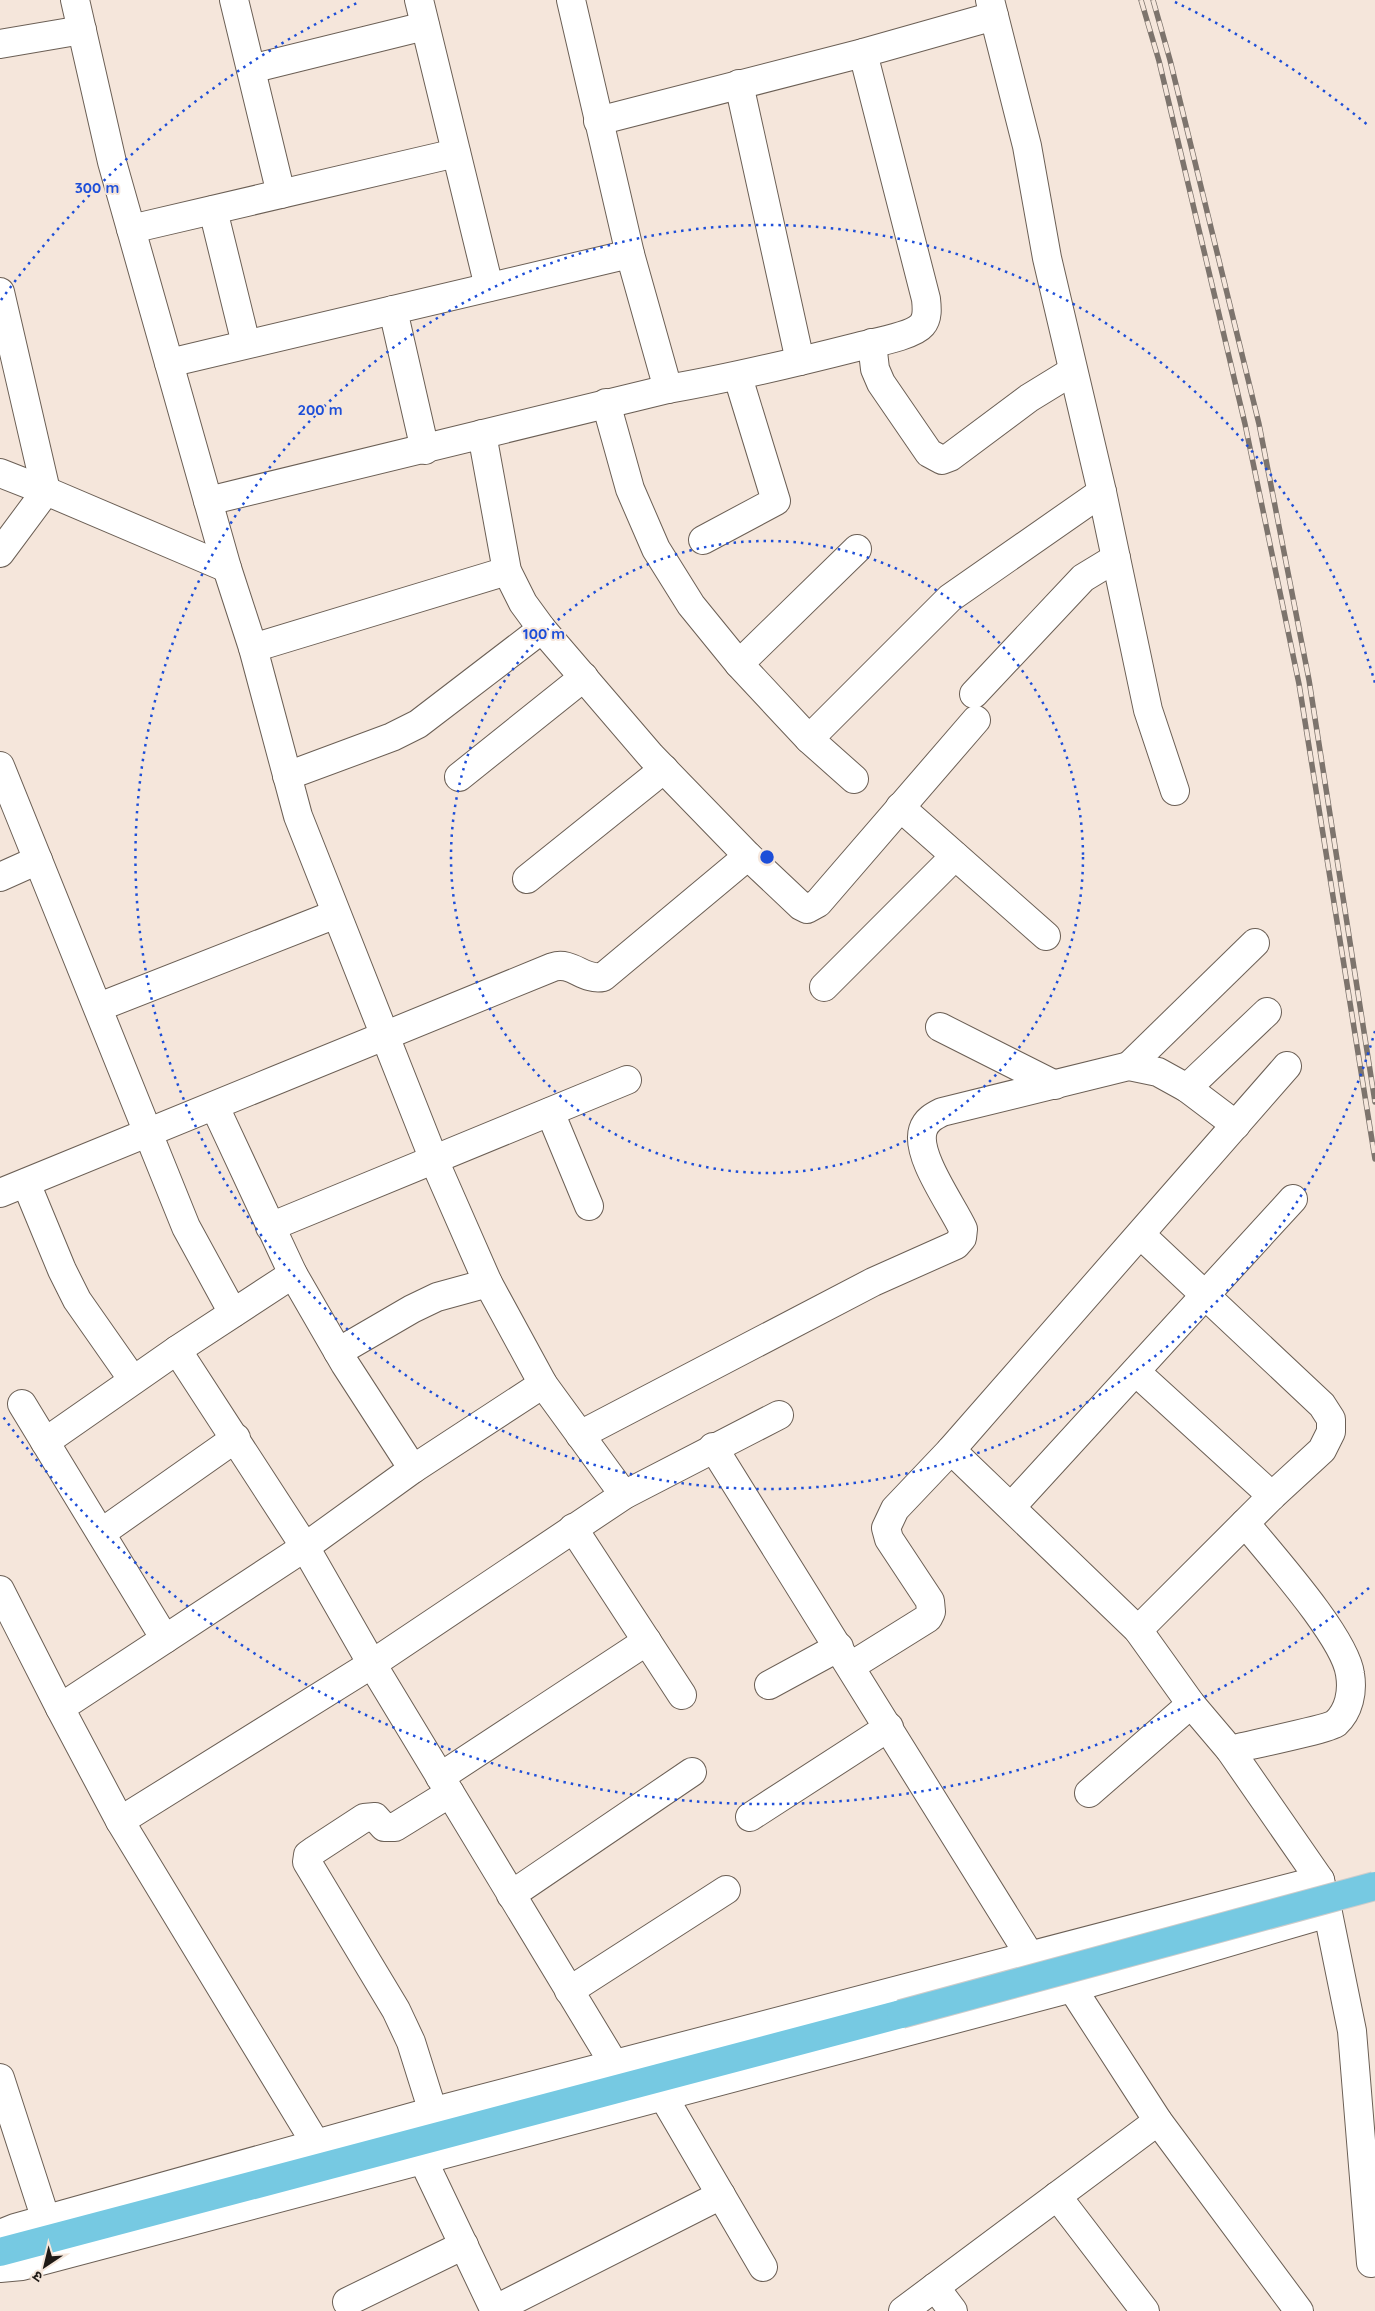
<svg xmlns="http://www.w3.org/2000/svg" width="1375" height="2311" viewBox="0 0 1375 2311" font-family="Quicksand,'Noto Sans Devanagari',sans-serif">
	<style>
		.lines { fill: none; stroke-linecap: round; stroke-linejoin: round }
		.minor-casing { stroke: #6b5f55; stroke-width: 30 }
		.major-casing { stroke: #cecdcc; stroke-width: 30 }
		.minor { stroke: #fff; stroke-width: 28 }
		.major { stroke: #76c9e2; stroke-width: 28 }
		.rail-casing { stroke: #7d746d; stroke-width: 5.5 }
		.rail { stroke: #f5e6db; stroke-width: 4; stroke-dasharray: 11; stroke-linecap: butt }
		.major-bridge-casing { stroke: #cecdcc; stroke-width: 30; stroke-linecap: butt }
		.major-bridge { stroke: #76c9e2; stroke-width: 28 }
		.ring { fill: none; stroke: #1d4ed8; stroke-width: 2.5; stroke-dasharray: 2.5 5 }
		.centre { fill: #1d4ed8; stroke: #f5e6db; stroke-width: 2.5 }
		.ring-label { font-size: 15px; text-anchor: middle; font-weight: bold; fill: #1d4ed8; stroke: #f5e6db; stroke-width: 4; stroke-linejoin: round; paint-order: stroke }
	</style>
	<rect width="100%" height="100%" fill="#f5e6db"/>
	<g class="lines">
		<defs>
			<g id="minor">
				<path d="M75 0 112 162 227 568 253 648 298 816 434 1160 488 1283 543 1384 624 1495"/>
				<path d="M234 0 281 194"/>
				<path d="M419 0 489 287"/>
				<path d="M571 0 630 254 668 389"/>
				<path d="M990 0 1027 146 1047 258 1102 492 1148 710 1175 791"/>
				<path d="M0 44 82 30"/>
				<path d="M251 69 425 26"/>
				<path d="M739 84 800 361"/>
				<path d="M598 121 863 53 994 16"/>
				<path d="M213 210 246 344"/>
				<path d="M131 229 456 153"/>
				<path d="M0 292 46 491 0 553"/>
				<path d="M393 310 425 450"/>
				<path d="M872 343 875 369 881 383 929 453 942 460 950 457 1029 398 1073 371"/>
				<path d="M169 363 630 254"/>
				<path d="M606 403 630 489 656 549 691 605 739 664 809 739 854 779"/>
				<path d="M482 434 507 571 523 603 542 629 651 756 748 856 801 906 807 909 818 903 976 720"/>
				<path d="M0 473 46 491 227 568"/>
				<path d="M208 501 668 389C732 378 794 363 857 347 872 343 913 336 922 325 928 318 927 308 926 299L863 53"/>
				<path d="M703 540 776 501 738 377"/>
				<path d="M253 648 507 571"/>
				<path d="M739 664 857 549"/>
				<path d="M974 694 1083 578 1116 558"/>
				<path d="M809 739 950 598 1102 492"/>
				<path d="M0 766 186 1227 233 1313"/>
				<path d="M287 776 392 737 418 724 542 629"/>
				<path d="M459 777 584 677"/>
				<path d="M900 807 1046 936"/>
				<path d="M0 877 38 860"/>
				<path d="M527 879 664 769"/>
				<path d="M824 987 955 856"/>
				<path d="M99 1007 336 914"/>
				<path d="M940 1027 1055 1085"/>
				<path d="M1129 1066 1255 943"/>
				<path d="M1187 1088 1267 1012"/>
				<path d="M215 1107 293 1274 345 1364 413 1469"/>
				<path d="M550 1112 589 1206"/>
				<path d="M26 1183 62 1270 77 1300 133 1380"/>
				<path d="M0 1193C185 1119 368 1041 553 967 572 961 584 981 603 977L748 856"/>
				<path d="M270 1227 627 1080"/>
				<path d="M177 1350 305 1547 372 1664 614 2064"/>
				<path d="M338 1352 412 1309 437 1297 488 1283"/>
				<path d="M1136 1372 1272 1496"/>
				<path d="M22 1404 165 1639"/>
				<path d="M580 1435 873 1282 956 1245 962 1238 963 1229C952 1205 915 1155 923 1130 926 1120 934 1116 942 1112L1129 1066 1158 1072 1187 1088 1236 1125"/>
				<path d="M45 1442 177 1350 293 1274"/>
				<path d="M713 1447 1030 1956 1034 1972"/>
				<path d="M1012 1506 1293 1199"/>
				<path d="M573 1528 682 1695"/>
				<path d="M101 1533 236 1438"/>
				<path d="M0 1590 60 1708"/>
				<path d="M1138 1630 1272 1496 1322 1450 1331 1432V1419L1322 1405 1141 1235"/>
				<path d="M851 1666 928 1618 931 1612 930 1601 889 1539 886 1528 895 1509 951 1450 1287 1066"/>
				<path d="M769 1685 839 1647"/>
				<path d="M1230 1750C1245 1746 1329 1729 1336 1723 1349 1711 1353 1692 1350 1674 1345 1637 1271 1555 1245 1523"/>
				<path d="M440 1777 647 1641"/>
				<path d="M1089 1793 1191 1704"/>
				<path d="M750 1817 889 1727"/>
				<path d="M120 1821 372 1664 624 1495 779 1415"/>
				<path d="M511 1895 692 1772"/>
				<path d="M1328 1913 1352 2031 1371 2263"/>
				<path d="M1072 1988 1158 2121 1299 2311"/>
				<path d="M569 1991 726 1890"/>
				<path d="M0 2078 46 2220"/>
				<path d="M663 2096 763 2267"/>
				<path d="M433 2112 411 2042 396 2010 307 1862 308 1855 315 1850 364 1818 375 1817 384 1827H395L450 1793"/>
				<path d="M316 2144 120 1821 60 1708 305 1547 413 1469 543 1384"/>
				<path d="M423 2160 495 2311"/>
				<path d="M1057 2196 1145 2311"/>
				<path d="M0 2234 15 2228 416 2116 1320 1880"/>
				<path d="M0 2268 22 2266 1072 1988 1328 1913 1320 1880 1230 1750 1191 1704 1138 1630 951 1450"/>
				<path d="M935 2287 953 2311"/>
				<path d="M347 2302 464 2245"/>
				<path d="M494 2310 721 2195"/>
				<path d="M903 2311 1158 2121"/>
			</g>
			<path id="major" d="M0 2252 901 2014"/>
		</defs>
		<use href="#minor" class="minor-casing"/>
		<use href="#major" class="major-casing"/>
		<use href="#minor" class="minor"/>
		<use href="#major" class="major"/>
		<defs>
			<g id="rail">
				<path d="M1141 0 1159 61 1245 424 1299 684 1375 1159"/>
				<path d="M1153 0 1170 60 1259 424 1309 680 1375 1102"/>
			</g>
		</defs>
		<use href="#rail" class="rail-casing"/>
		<use href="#rail" class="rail"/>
		<defs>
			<path id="major-bridge" d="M901 2014 1375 1886"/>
		</defs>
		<use href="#major-bridge" class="major-bridge-casing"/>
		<use href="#major-bridge" class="major-bridge"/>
	</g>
	<g class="ring">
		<circle cx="767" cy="857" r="316"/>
		<path d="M1375 1031A632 632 0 1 1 1375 683"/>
		<path d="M1369 1588A947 947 0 0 1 1 1414M1 300A947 947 0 0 1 359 2M1175 2A947 947 0 0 1 1369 126"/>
	</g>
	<circle cx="767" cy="857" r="8" class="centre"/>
	<g class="ring-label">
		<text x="97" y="193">300 m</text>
		<text x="320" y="415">200 m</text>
		<text x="544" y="639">100 m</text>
	</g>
	<g transform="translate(45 2266) rotate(215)" stroke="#f5e6db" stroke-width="4" paint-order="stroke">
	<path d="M0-4L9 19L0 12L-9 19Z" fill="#1f1a16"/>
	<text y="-8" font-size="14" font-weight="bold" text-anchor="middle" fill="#1f1a16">उ</text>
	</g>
</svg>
